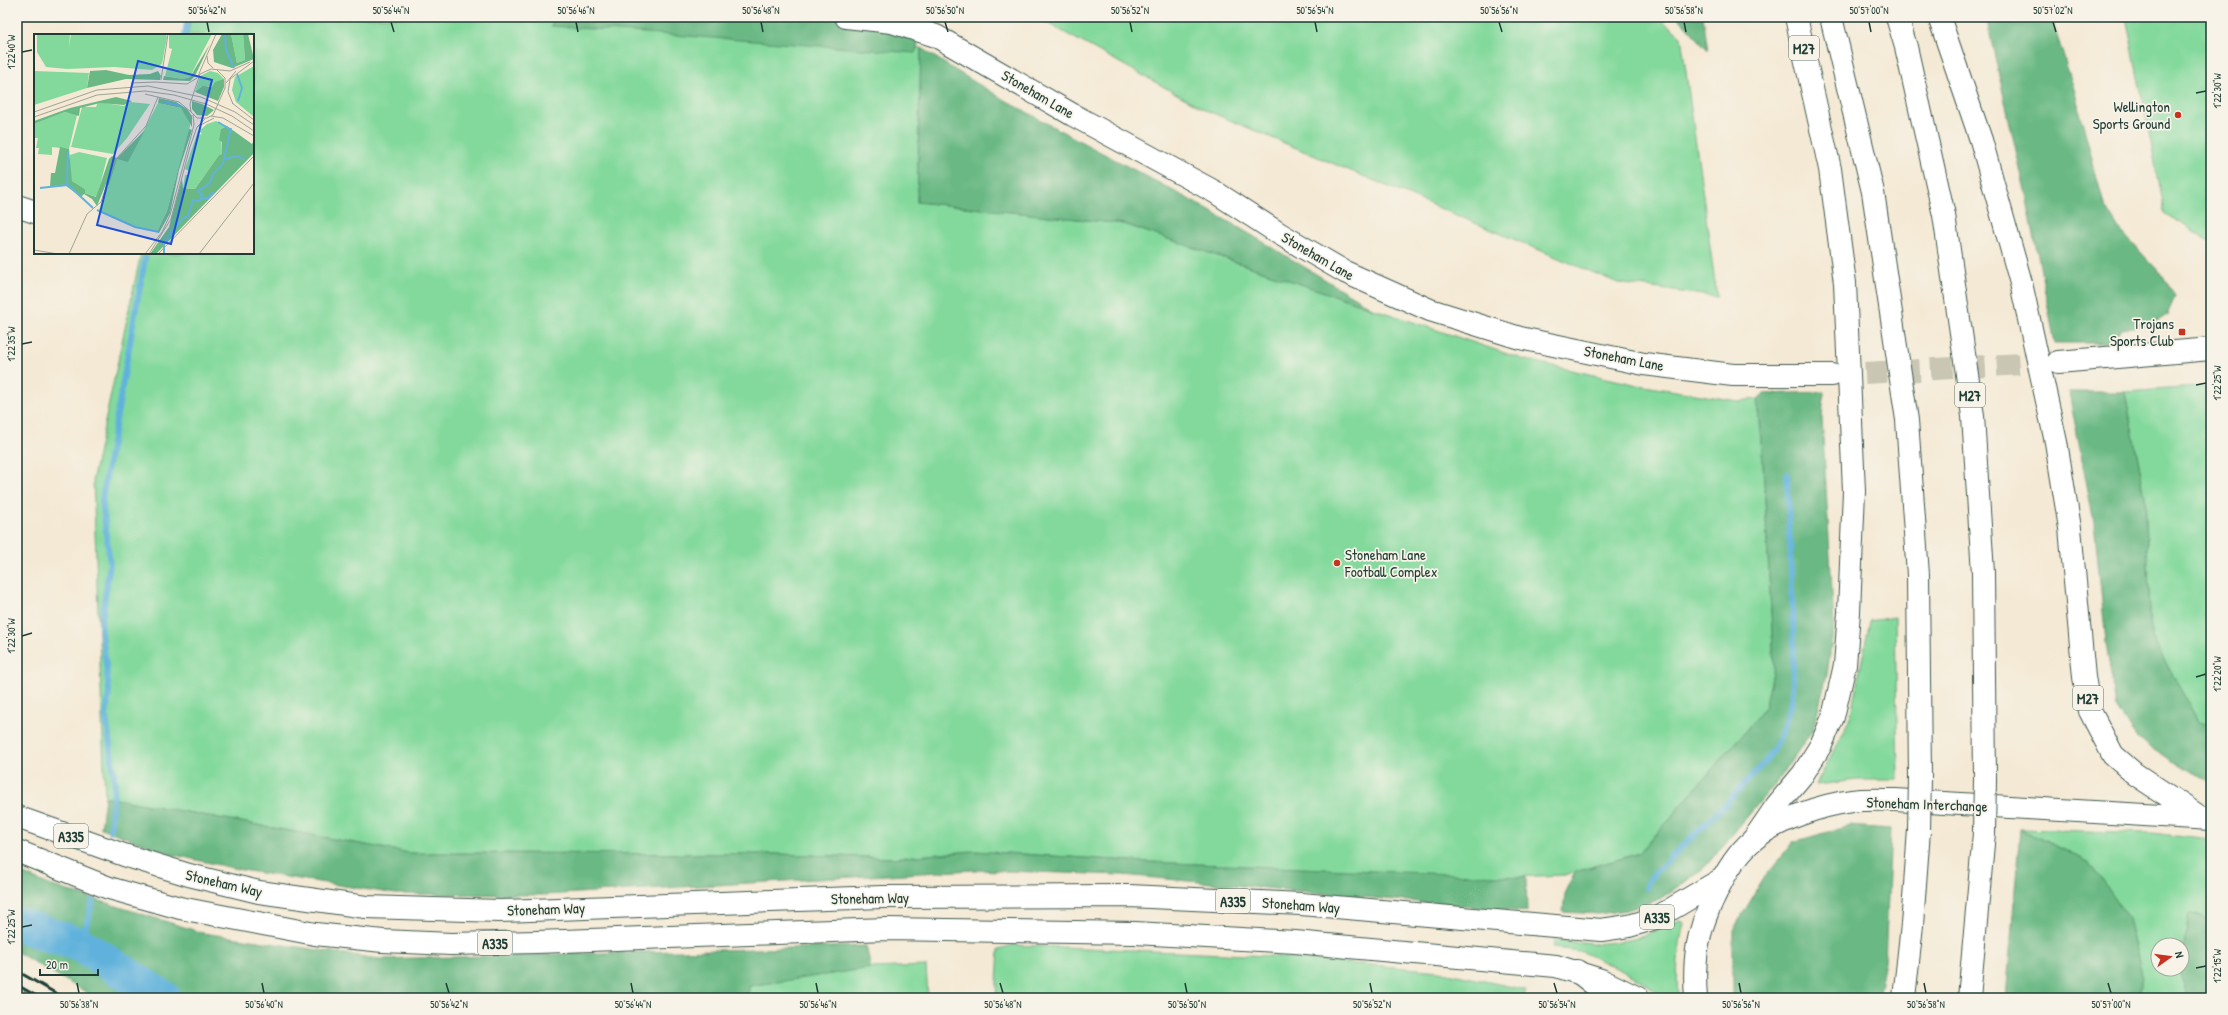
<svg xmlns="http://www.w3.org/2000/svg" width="2228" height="1015" viewBox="0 0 2228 1015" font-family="'Patrick Hand',sans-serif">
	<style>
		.green { fill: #83d99c; stroke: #518b68 }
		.forest { fill: #6ab984; stroke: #447b5c }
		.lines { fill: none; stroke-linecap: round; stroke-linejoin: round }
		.stream { stroke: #61b2dc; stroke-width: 6 }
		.river { stroke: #61b2dc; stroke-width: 35 }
		.minor-tunnel { stroke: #c9c7b4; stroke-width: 22; stroke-dasharray: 22 11; stroke-linecap: butt }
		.minor-casing { stroke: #3f574c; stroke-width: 24 }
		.major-casing { stroke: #3f574c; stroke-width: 24 }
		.highway-casing { stroke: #3f574c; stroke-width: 24 }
		.minor { stroke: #fff; stroke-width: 22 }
		.major { stroke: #fff; stroke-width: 22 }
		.highway { stroke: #fff; stroke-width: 22 }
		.rail { stroke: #1f3d34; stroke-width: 3 }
		.highway-bridge-casing { stroke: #3f574c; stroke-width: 24; stroke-linecap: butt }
		.highway-bridge { stroke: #fff; stroke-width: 22 }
		.ticks { fill: none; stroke: #1f3d34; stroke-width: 1.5 }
		.poi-dot { fill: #c8321e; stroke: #f7f3e8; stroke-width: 1.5 }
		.labels { text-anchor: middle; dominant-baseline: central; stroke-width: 3.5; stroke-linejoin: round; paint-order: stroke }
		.shield { fill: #f7f3e8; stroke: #60746a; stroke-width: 1 }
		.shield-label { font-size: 14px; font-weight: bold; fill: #1f3d34 }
		.street-label { font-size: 15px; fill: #1f3d34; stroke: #f7f3e8 }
		.poi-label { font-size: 15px; fill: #1f3d34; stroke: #f7f3e8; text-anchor: end }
		.inset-river { fill: none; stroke: #61b2dc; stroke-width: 2 }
		.inset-road { fill: none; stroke: #9fa494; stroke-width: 1 }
		.view { fill: #1d4ed8; fill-opacity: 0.15; stroke: #1d4ed8; stroke-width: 2 }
		.inset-edge { fill: none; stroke: #1f3d34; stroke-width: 2 }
		.neatline { fill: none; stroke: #1f3d34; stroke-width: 1.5 }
		.ticks-label { font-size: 10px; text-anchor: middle; fill: #1f3d34 }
	</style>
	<rect width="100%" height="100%" fill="#f7f3e8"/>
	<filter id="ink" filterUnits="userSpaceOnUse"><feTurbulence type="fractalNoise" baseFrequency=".025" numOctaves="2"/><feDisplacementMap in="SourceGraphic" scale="8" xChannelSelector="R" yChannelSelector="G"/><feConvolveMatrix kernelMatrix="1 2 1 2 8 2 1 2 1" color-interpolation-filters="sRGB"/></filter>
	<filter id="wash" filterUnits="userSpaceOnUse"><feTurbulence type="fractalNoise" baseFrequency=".012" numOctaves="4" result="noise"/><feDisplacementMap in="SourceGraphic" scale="16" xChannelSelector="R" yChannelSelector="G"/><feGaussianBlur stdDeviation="0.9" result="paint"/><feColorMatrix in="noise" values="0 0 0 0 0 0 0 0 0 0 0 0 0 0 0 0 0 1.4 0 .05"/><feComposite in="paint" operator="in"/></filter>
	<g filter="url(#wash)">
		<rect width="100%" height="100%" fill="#f4e9d4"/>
		<g class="green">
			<path d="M191 17H523L921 48 917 202 1124 224 1522 359 1638 385 1738 401 1757 399 1763 462 1774 668 1765 708 1640 853 1565 875 1511 877 1147 862 974 851 892 858 777 854 409 853 105 797 93 478 141 253H253V35H188Z"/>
			<path d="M1036 17H1658L1681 36 1717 297 1618 283 1208 111Z"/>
			<path d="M2126 17H2211V242L2165 213Z"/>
			<path d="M2211 386V724L2198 721 2151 636 2145 496 2125 392Z"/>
			<path d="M1895 617 1898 780H1857L1816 785 1850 718 1870 621Z"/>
			<path d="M2020 829 2151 833 2211 840V920L2189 913 2182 961V945H2158V969H2181L2188 998H2139L2142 975 2128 918 2090 863Z"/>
			<path d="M1681 920 1684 923C1678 948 1676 972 1678 998H1665L1635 977 1580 951 1553 948 1554 940 1593 944 1617 942 1638 938Z"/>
			<path d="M1013 945 1270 956 1439 971 1526 990 1524 998H996L999 949Z"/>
			<path d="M926 966 928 998H748L749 986 871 968Z"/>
		</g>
		<g class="forest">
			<path d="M555 17H928L915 53 551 26Z"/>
			<path d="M1678 17H1703L1708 50Z"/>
			<path d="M1986 17H2051L2074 89 2104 205 2118 228 2163 276 2175 297 2167 315 2154 323 2122 329 2109 343H2055L2026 195Z"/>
			<path d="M921 48C1007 106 1101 151 1192 201 1254 235 1313 273 1374 309L1124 224 917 202Z"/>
			<path d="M1824 392 1822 418 1834 625 1827 675 1813 729 1779 779 1705 867 1685 882 1658 900 1627 910 1598 914 1563 912 1565 894 1575 872 1640 853 1765 708 1774 668 1763 462 1757 399 1764 394Z"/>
			<path d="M2069 392H2125L2145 496 2151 636 2198 721 2211 724V781L2177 764 2139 739 2116 707 2106 642 2094 522Z"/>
			<path d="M105 797 409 853 777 854 892 858 974 851 1147 862 1526 877 1527 912 1123 875 973 870 543 895 396 894 242 870 170 854 101 828Z"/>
			<path d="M1849 826 1891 829 1885 961 1878 998H1733V930L1766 875 1793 842Z"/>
			<path d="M2020 829 2090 863 2128 918 2142 975 2139 998H2006Z"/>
			<path d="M17 871 49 885 203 933 379 959 866 946 871 968 749 986 748 998H96L17 952Z"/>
			<path d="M2189 913 2211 920V998H2188L2180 973Z"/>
		</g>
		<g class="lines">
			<g class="stream">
				<path d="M185 35 188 17"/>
				<path d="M110 831 115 782 106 717 109 691 101 625 110 563 102 499 146 253"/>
				<path d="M1646 888 1649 879 1727 803 1765 762 1780 737 1792 700 1794 644 1787 474"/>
				<path d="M81 945 93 900"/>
			</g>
			<path class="river" d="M17 924 81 945 164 998"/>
		</g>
	</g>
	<g filter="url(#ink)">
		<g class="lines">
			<path class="minor-tunnel" d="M1832 375 2056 362"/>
			<defs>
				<g id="minor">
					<path d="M846 17 892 22 936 36 1073 115 1215 192 1280 234 1345 272 1430 310 1520 338 1644 364 1733 375H1832"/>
					<path d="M17 206 35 212"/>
					<path d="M2058 362 2211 349"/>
				</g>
				<g id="major">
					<path d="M17 817 124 855 189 875 259 892 366 907 500 911 882 897 1129 896 1301 904 1601 930 1629 926 1656 918 1722 879"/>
					<path d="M17 851 109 888 180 908 315 934 383 941 451 944 537 942 886 929 1135 933 1295 942 1556 966 1601 980 1638 998"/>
					<path d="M1696 998C1693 960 1697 932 1714 897 1723 877 1735 855 1753 840 1777 820 1821 805 1852 801 1866 799 1881 800 1895 800L2211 819"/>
				</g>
				<g id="highway">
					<path d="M1831 17 1873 192 1907 420 1918 575 1920 777"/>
					<path d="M1897 17 1906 47 1944 215 1973 416 1983 573 1985 779"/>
					<path d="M1939 17 1981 140 2021 283 2056 442 2070 528 2084 677 2090 711 2113 755 2135 774 2200 817"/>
					<path d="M1753 840 1777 805 1803 774 1821 745 1833 717 1845 665 1849 612 1854 491 1845 283 1830 169 1796 17"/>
					<path d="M1577 971 1611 998"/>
					<path d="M1904 998 1912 925 1919 830"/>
					<path d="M1969 998 1984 833"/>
				</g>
			</defs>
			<use href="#minor" class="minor-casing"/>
			<use href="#major" class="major-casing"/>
			<use href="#highway" class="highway-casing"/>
			<use href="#minor" class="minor"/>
			<use href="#major" class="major"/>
			<use href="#highway" class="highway"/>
			<g class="rail">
				<path d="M17 971 64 998"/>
				<path d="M17 985 40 998"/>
			</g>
			<defs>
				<g id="highway-bridge">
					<path d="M1919 830 1920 777"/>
					<path d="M1984 833 1985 779"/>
				</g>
			</defs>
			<use href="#highway-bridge" class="highway-bridge-casing"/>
			<use href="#highway-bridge" class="highway-bridge"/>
		</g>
	</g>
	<path class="ticks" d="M207 22 209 32M391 22 394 32M576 22 578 32M761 22 763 32M945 22 948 32M1130 22 1132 32M1315 22 1317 32M1499 22 1502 32M1684 22 1686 32M1869 22 1871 32M2053 22 2056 32M22 52 32 50M2196 93 2206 91M22 344 32 342M2196 385 2206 383M22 636 32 633M2196 677 2206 674M22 927 32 925M2196 968 2206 966M77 983 79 993M262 983 264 993M446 983 449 993M631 983 633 993M816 983 818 993M1000 983 1003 993M1185 983 1187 993M1370 983 1372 993M1554 983 1557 993M1739 983 1741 993M1924 983 1926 993M2108 983 2111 993"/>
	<g class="poi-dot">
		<circle cx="2178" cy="115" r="4"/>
		<rect x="2178" y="328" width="8" height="8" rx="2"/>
		<circle cx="1337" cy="563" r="4"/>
	</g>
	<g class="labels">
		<g class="shield">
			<rect x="1789" y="36" width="30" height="24" rx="3"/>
			<rect x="1955" y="383" width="30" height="24" rx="3"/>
			<rect x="2073" y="686" width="30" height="24" rx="3"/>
			<rect x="54" y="824" width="34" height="24" rx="3"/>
			<rect x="1216" y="889" width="34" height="24" rx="3"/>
			<rect x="1640" y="905" width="34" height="24" rx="3"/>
			<rect x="478" y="931" width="34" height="24" rx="3"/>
		</g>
		<g class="shield-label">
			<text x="1804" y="48">M27</text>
			<text x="1970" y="395">M27</text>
			<text x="2088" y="698">M27</text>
			<text x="71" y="836">A335</text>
			<text x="1233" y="901">A335</text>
			<text x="1657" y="917">A335</text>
			<text x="495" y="943">A335</text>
		</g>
		<g class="street-label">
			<text transform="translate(1038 94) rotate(30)">Stoneham Lane</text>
			<text transform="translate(1318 256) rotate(30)">Stoneham Lane</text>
			<text transform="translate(1624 358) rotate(11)">Stoneham Lane</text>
			<text transform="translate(1927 804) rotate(2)">Stoneham Interchange</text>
			<text transform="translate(224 883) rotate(13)">Stoneham Way</text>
			<text transform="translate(870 898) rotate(-1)">Stoneham Way</text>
			<text transform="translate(1301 905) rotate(4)">Stoneham Way</text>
			<text transform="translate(546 909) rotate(-2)">Stoneham Way</text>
		</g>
		<g class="poi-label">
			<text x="2170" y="106">Wellington<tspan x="2170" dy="17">Sports Ground</tspan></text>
			<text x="2174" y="323">Trojans<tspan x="2174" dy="17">Sports Club</tspan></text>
			<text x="1345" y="554" text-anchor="start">Stoneham Lane<tspan x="1345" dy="17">Football Complex</tspan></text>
		</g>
	</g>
	<g transform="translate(34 34)">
		<rect width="220" height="220" fill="#f4e9d4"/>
		<path d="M3 0H36L35 13 37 0H132L133 3 128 30 118 36 80 33 33 35 12 33 3 18ZM135 0H178L169 17H165H169L156 43 149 45 131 42 138 15 135 14ZM197 0H209L211 26 203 29ZM220 32V83L202 68 198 56 201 43ZM0 37 55 39 53 54 0 71ZM176 37 184 39 190 45 179 53 174 52 161 58 166 42ZM64 68 90 72 96 68 116 70 93 104 79 120 37 113 48 73H62ZM124 69 147 74 156 86V92L133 177 123 198 100 193 65 176 83 124 94 127ZM31 78 43 81 35 115 18 113V121L4 120 5 114H2L4 104H0V90ZM182 87 193 92 187 95 188 120 185 121 161 155 149 154 151 141H154L155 137 151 135 164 97V101L168 100 165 97 173 90ZM45 118 73 124 63 163 51 159V155L38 147 36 141V121Z" fill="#83d99c"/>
		<path d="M188 0H197L203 29 211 26 209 0H214L220 25 198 34 180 28 179 16ZM176 10 161 42 156 47 129 46 130 42 149 45 156 43ZM72 36 95 41 116 40 124 37 127 42 126 46 92 45 53 54 56 37ZM190 45V53L184 67 161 58 169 52 178 53 181 48ZM82 63 98 67 90 71 66 69 46 74 45 82 31 78 0 90V87L36 74ZM125 64 142 68 153 75 158 82V93L147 74 124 69ZM158 67 168 70 180 76 173 82 163 81 158 75ZM193 92 218 110 220 106V119L122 220H116L135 193 148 145 149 154 161 155 185 121 188 120V108L185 106 187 95ZM155 95 158 96 145 136 136 179 125 199 123 198 133 177ZM111 96 94 128 83 125 75 151 72 150 63 172 58 165 50 160 47 163 32 152 16 153 17 139H21L26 113 35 115 38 147 51 155V159L62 163 75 125 78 122 83 124Z" fill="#6ab984"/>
		<path class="inset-river" d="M191 0 192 16 200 34M203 40 208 54 204 67M130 68 147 72M184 88 197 96M34 118 33 150 59 174M190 125 204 122 211 126M6 154 33 151M167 165 174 164 180 158M63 176 101 193 125 198M130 220V210L134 203 149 184 154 182 159 166 166 167 168 161 164 157 176 149 179 140 189 130 197 94"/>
		<path class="inset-road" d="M173 22 174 29 179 34M183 36 191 44V54L179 81 173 84H163L157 78 156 70 166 40 177 35 196 37 216 28M164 42 182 0M127 46 134 0M97 49 121 48 153 50 163 44M192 49 202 37M111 60 145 68 157 78M198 69 220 86M199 70 194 58 196 45 220 27M0 78 63 56 114 52 167 63 201 78 220 91M177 82 189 84 220 102M0 83 63 61 111 57 140 61 172 70 198 82 220 97M163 93 180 84M0 216 24 220M35 220 53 180 67 168 81 126 112 92 124 63M111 220 128 198 136 181 160 91 159 81M115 220 137 185 156 113 163 93 171 85M124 220 220 122M165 220 220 149"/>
		<path class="view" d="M104 27 178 46 137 210 63 191Z"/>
		<rect width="220" height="220" class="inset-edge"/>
	</g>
	<rect width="2228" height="1015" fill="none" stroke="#f7f3e8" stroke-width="44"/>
	<g transform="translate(2170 957) rotate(76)"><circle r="19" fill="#f7f3e8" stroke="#a1aaa0"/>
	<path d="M0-3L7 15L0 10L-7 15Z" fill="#c8321e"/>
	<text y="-6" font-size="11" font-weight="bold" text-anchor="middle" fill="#1f3d34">N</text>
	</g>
	<path d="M40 969v6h58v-6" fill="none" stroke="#1f3d34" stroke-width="2"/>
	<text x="46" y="969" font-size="12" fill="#1f3d34" stroke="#f7f3e8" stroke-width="3" paint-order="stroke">20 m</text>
	<rect x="22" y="22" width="2184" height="971" class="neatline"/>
	<g class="ticks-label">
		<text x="207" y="14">50°56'42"N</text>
		<text x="391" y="14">50°56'44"N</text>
		<text x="576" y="14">50°56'46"N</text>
		<text x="761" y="14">50°56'48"N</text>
		<text x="945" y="14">50°56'50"N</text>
		<text x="1130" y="14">50°56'52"N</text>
		<text x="1315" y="14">50°56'54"N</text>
		<text x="1499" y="14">50°56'56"N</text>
		<text x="1684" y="14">50°56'58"N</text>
		<text x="1869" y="14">50°57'00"N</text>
		<text x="2053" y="14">50°57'02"N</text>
		<text transform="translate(11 52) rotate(-90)" y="4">1°22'40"W</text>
		<text transform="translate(2217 91) rotate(-90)" y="4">1°22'30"W</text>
		<text transform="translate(11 344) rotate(-90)" y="4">1°22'35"W</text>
		<text transform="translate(2217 383) rotate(-90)" y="4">1°22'25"W</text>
		<text transform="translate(11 636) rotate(-90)" y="4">1°22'30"W</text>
		<text transform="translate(2217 674) rotate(-90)" y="4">1°22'20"W</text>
		<text transform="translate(11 927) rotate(-90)" y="4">1°22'25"W</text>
		<text transform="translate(2217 966) rotate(-90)" y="4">1°22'15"W</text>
		<text x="79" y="1008">50°56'38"N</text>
		<text x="264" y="1008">50°56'40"N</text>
		<text x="449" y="1008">50°56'42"N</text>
		<text x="633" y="1008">50°56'44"N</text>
		<text x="818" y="1008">50°56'46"N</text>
		<text x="1003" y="1008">50°56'48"N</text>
		<text x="1187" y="1008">50°56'50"N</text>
		<text x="1372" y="1008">50°56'52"N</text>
		<text x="1557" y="1008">50°56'54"N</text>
		<text x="1741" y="1008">50°56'56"N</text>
		<text x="1926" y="1008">50°56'58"N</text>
		<text x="2111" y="1008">50°57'00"N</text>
	</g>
</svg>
